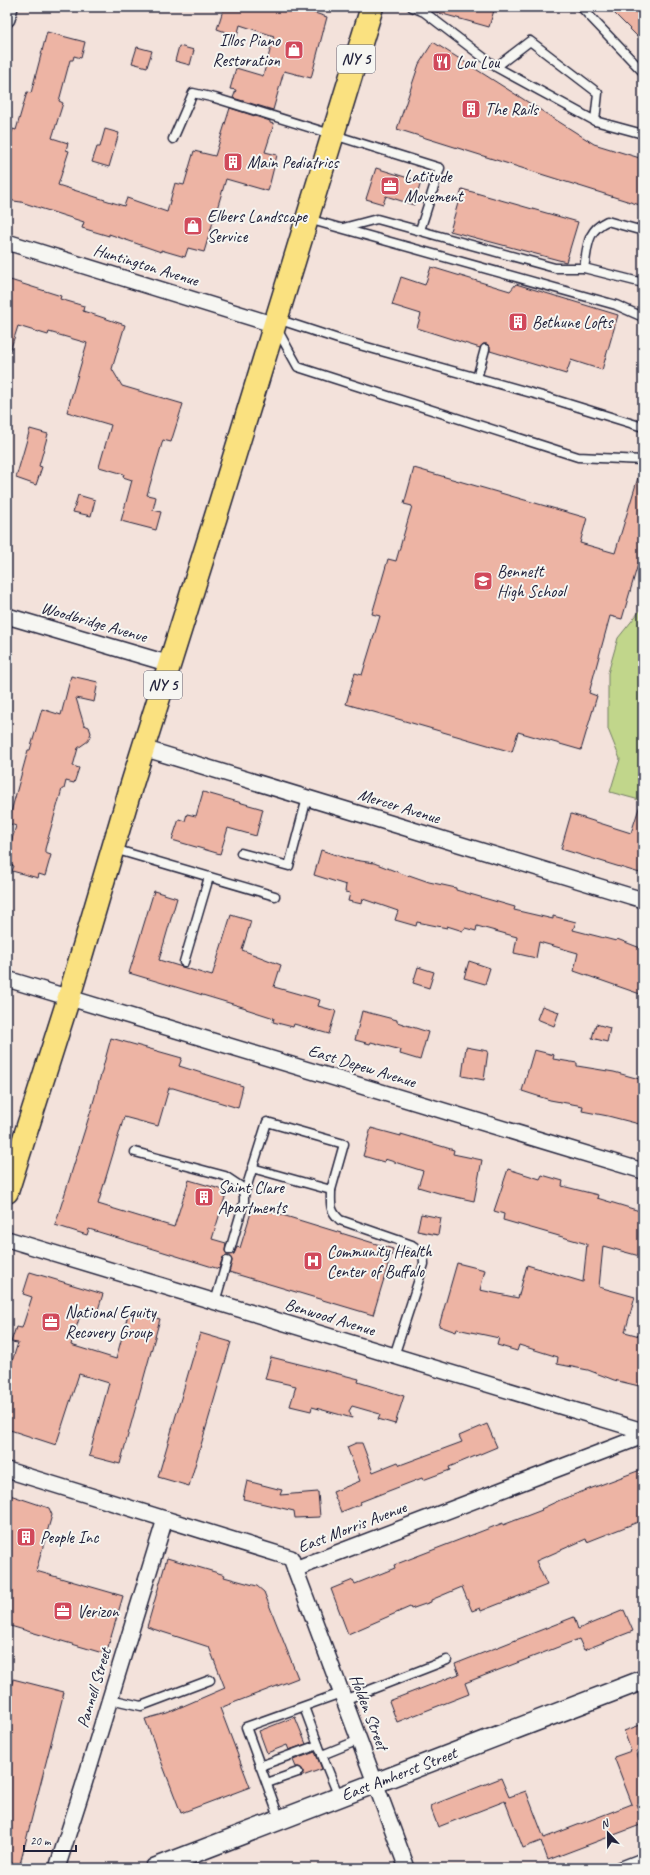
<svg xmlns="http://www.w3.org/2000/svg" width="650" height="1875" viewBox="0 0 650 1875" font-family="Caveat,sans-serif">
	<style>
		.green { fill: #c1d68b; stroke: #727c63 }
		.building { fill: #edb4a4; stroke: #22223b }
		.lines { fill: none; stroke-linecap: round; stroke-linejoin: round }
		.service-casing { stroke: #22223b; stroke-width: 11 }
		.minor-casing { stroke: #22223b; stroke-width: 18 }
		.tertiary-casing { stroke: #22223b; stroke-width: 22 }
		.primary-casing { stroke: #22223b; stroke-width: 25 }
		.service { stroke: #f6f6f2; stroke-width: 8 }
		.minor { stroke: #f6f6f2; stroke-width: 15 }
		.tertiary { stroke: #f6f6f2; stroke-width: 19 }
		.primary { stroke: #fae180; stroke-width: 22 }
		.labels { text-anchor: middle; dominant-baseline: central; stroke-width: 4; stroke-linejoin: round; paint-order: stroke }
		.shield { fill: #f6f6f2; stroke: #626272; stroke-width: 1 }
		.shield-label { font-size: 16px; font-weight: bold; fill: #22223b }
		.poi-label { font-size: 17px; fill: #22223b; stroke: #f6f6f2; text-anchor: start }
		.street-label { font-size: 17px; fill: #22223b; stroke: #f6f6f2 }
	</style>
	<rect width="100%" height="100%" fill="#f3e2db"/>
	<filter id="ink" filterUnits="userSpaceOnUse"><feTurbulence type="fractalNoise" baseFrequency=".025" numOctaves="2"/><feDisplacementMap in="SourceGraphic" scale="8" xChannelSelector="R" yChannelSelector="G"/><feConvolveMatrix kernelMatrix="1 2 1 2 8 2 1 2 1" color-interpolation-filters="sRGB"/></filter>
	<g filter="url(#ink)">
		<path class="green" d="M643 607V801L610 792 620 759 608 729V673L618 638Z"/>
		<g class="building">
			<path d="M224 7H296L327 17 311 78 284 71 273 110 233 98 236 90 230 89 236 68 263 76 274 36 240 25 237 36 217 29Z"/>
			<path d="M433 7H495L489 27 432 11Z"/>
			<path d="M608 7H643V42Z"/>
			<path d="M47 32 85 42 81 58 74 56 73 60H70L59 101 63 103 52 138 68 143 66 150 69 151 58 185 124 206 127 198 167 212 175 183 184 185 194 151 215 156 230 108 270 121V123L274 124 265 152 277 155 268 191 226 179 204 252 188 248 185 257 161 250V252L109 234V236L82 228 84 222 21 202 7 200V147L13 129 16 130 27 92 31 93Z"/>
			<path d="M433 42 594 144 643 159V206L397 129 419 64Z"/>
			<path d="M179 46 194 50 190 65 175 61Z"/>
			<path d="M137 47 152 51 147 67 132 63Z"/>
			<path d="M105 129 119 133 109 167 92 162 97 147H100Z"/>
			<path d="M376 168 421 182 414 205 386 196 383 204 366 199Z"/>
			<path d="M462 189 578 222 566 262 450 231Z"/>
			<path d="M431 267 510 291 516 284 618 315 602 370 571 360 566 374 490 351V347L487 344H483L480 348 417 328 421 314 392 305 401 277 425 285Z"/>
			<path d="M7 279 61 296 60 299 84 306 83 311 125 325 112 369 122 386 183 404 171 442 163 440 147 495 156 497 153 510 161 512 156 530 121 521 132 480 123 477 124 474 99 467 111 425 67 412 87 343 49 332 48 335 18 326 10 351H7Z"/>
			<path d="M30 429 48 434 39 466 42 467 36 485 16 478Z"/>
			<path d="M414 468 587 518 580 543 615 553 640 471 643 472V547L622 619 610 616 589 693 597 696 581 750 518 732 512 752 346 704 355 673 362 675 380 616 372 614 388 559 396 561 412 506 404 504Z"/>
			<path d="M78 495 95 500 91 516 73 512Z"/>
			<path d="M71 676 98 682 94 702 76 698 84 725 89 727 91 733 88 741 78 748 73 766 79 768 74 783 66 781 64 789H62L45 849V853L51 855 45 876 39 874 38 878 12 871 14 866 7 864V856L16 826 8 823 28 750H30L42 709 61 715Z"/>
			<path d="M203 792 263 809 256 836 228 828 220 854 172 840 179 819 185 821 187 814 196 816Z"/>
			<path d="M640 805 643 806V874L561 849 571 814 631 833Z"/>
			<path d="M321 850 348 859 374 863 408 876 409 875 429 882 456 888V890L515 907 514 910 553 919V916L576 922 573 930 616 941 617 939 643 949V995L574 971 578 953 539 942 536 958 514 953 517 937 477 926 476 931 465 928 463 931 447 926V928L417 922 416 926 395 920 398 911 363 899 362 904 348 901 350 893 345 892 346 885 314 875Z"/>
			<path d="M154 891 177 898 159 960 212 976 231 915 251 921 242 950 281 965 274 987 320 1000 318 1006 336 1011 329 1034 294 1024 293 1027 273 1022 274 1018 246 1009V1008L129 973Z"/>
			<path d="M469 961 490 968 485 984 464 978Z"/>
			<path d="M418 967 434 972 429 988 413 983Z"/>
			<path d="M542 1006 559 1012 554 1026 537 1019Z"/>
			<path d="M362 1011 397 1020V1022L428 1032 420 1060 400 1054 401 1050 371 1042 370 1044 355 1040Z"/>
			<path d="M596 1024 610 1028 607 1042 592 1038Z"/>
			<path d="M111 1038 182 1058 179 1066 243 1086 238 1108 173 1088H169L158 1126 124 1117 98 1204 174 1227 189 1180 227 1191 212 1239 226 1243 225 1251 228 1255 234 1254 237 1247 240 1248 253 1206 393 1249 373 1315 229 1272 232 1260 228 1256 223 1257 219 1269 89 1229 87 1235 55 1225 92 1107Z"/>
			<path d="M466 1047 488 1051 484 1080 462 1076Z"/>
			<path d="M534 1050 554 1055 553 1059 577 1063V1066L614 1072 643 1080V1125L608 1116 582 1111 583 1106 550 1100 522 1091Z"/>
			<path d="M371 1128 401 1136V1134L454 1150 453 1154 482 1160 474 1201 442 1194 418 1187 423 1171 385 1159 384 1162 363 1156Z"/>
			<path d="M508 1169 540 1179 542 1175 563 1181 562 1186 598 1195 597 1198 643 1212V1257L603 1246 599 1287 635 1297 625 1332 643 1337V1368L639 1386 614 1380 588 1370 557 1364 558 1357 519 1345 517 1351 497 1345 499 1338 457 1329 456 1332 439 1326 457 1263 485 1270 480 1290 518 1298 527 1265 583 1282 587 1244 503 1220 504 1214 494 1211Z"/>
			<path d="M421 1214 441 1218 438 1235 417 1231Z"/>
			<path d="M30 1272 103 1294 96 1316 81 1312 71 1345 116 1359 129 1311 160 1319 120 1464 89 1456 109 1383 79 1374 56 1445 7 1429V1377L18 1343 11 1342 16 1327 22 1328 32 1297 23 1294Z"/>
			<path d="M200 1333 231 1342 189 1486 158 1477Z"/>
			<path d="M271 1357 359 1379 358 1382 404 1396 395 1424 378 1419 380 1414 352 1406 349 1411 352 1418 312 1407 311 1411 290 1406 296 1386 265 1379Z"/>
			<path d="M487 1424 497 1447 449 1467 450 1470 423 1480 422 1478 360 1502 361 1504 341 1512 333 1492 360 1481 347 1447 356 1443H362L373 1472 398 1462 400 1465 462 1442 459 1436Z"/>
			<path d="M643 1469V1520L587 1542 586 1539 536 1561 547 1585 481 1611 480 1608 472 1611 462 1587 431 1600V1602L411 1609 410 1607 348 1634 331 1589 353 1580 355 1584 395 1568 394 1565 503 1523V1525L542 1510 541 1509 560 1500Z"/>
			<path d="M247 1481 282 1490 280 1495 318 1492 320 1517 295 1518 294 1511 243 1499Z"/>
			<path d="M7 1494 49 1508 52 1515 36 1571 123 1596 106 1654 7 1625V1572L11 1560 7 1559Z"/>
			<path d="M167 1558 225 1575 224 1577 257 1586 264 1592 298 1678 220 1708 250 1787 181 1813 145 1719 167 1713 225 1688 209 1647 147 1627Z"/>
			<path d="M624 1610 633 1631 584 1650 579 1639 465 1683 469 1694 397 1722 389 1701 459 1674 455 1664 574 1617 578 1629Z"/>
			<path d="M13 1679 64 1692 19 1868H7V1702Z"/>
			<path d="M295 1717 306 1744 289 1750 287 1745 267 1753 259 1731Z"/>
			<path d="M643 1724V1748L636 1751 643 1770V1802L636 1804 643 1824 548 1860 541 1841 523 1848 505 1801 438 1827 430 1806 501 1778 509 1797 526 1791 544 1838 632 1804 614 1757 631 1751 624 1731Z"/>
			<path d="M315 1752 322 1769 300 1777 303 1773V1770L299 1767H296L293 1760Z"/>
		</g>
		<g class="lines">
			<defs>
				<g id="service">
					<path d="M412 7 424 12 496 67 595 121 598 93 530 41 496 67"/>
					<path d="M581 7 643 72"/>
					<path d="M595 121 643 134"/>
					<path d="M173 139 193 93 215 98 440 168 420 230"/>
					<path d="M308 219 616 305 643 317"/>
					<path d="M343 228 377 219 555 268H584"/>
					<path d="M643 231 607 221C586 231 588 247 584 268L643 283"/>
					<path d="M277 319 338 339 546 397 643 427"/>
					<path d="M277 329 298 367 578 457 643 460"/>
					<path d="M477 378 485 349"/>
					<path d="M114 849 275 896"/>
					<path d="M241 853 289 866 307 798"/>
					<path d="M184 962 209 877"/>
					<path d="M135 1152 225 1176 240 1186 244 1195V1202L230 1250"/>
					<path d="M331 1190C331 1204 329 1210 340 1220L412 1245C421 1251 424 1254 424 1264L394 1356"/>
					<path d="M244 1195 267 1122 344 1144 331 1190 252 1168"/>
					<path d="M215 1302 227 1261"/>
					<path d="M110 1699 141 1706 210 1680"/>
					<path d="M344 1700 447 1660"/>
					<path d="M304 1707 320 1750"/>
					<path d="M260 1766 318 1745"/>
					<path d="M267 1783 298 1772"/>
					<path d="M339 1797 322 1755 359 1740"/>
					<path d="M280 1820 246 1727 341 1693"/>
					<path d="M615 1868 643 1857"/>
				</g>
				<g id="minor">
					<path d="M7 19 10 7"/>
					<path d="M7 242 275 325"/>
					<path d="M7 616 170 664"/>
					<path d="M143 748 643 900"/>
					<path d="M7 979 643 1171"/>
					<path d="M7 1239 643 1431"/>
					<path d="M7 1470 291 1558 407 1868"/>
					<path d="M295 1569 643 1436"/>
					<path d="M57 1868 83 1787 165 1519"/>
				</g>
				<path id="tertiary" d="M155 1868 643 1680"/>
				<path id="primary" d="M7 1192 69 997 131 787 216 516 372 7"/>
			</defs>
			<use href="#service" class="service-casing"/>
			<use href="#minor" class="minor-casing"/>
			<use href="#tertiary" class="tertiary-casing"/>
			<use href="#primary" class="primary-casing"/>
			<use href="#service" class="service"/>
			<use href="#minor" class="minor"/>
			<use href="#tertiary" class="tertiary"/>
			<use href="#primary" class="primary"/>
		</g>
	</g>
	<defs>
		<symbol id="shop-square" viewBox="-11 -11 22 22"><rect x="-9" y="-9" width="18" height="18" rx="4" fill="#d1495b" stroke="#f6f6f2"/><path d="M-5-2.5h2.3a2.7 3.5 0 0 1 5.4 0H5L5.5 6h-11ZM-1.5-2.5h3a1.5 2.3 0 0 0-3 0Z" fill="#fff"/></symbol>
		<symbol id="restaurant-square" viewBox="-11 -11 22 22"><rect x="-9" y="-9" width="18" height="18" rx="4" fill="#d1495b" stroke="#f6f6f2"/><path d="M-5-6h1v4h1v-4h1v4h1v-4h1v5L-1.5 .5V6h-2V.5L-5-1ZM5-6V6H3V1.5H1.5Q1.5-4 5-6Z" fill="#fff"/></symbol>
		<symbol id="building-square" viewBox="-11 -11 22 22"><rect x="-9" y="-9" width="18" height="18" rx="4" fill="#d1495b" stroke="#f6f6f2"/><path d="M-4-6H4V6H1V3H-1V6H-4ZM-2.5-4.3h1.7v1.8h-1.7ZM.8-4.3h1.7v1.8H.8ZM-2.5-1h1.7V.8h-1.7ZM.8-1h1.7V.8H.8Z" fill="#fff"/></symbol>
		<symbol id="office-square" viewBox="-11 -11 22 22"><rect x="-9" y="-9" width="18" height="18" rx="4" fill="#d1495b" stroke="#f6f6f2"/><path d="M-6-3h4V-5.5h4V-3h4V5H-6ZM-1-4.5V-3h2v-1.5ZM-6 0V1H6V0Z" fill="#fff"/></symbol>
		<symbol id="school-square" viewBox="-11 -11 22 22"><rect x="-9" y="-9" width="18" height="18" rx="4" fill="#d1495b" stroke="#f6f6f2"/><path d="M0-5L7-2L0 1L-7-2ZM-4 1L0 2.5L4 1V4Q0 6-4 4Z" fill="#fff"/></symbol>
		<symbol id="hospital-square" viewBox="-11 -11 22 22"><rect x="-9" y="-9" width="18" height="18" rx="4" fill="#d1495b" stroke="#f6f6f2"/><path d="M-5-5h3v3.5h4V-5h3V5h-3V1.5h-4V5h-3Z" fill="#fff"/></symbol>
	</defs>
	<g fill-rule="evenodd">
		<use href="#shop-square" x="283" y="39" width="22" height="22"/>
		<use href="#restaurant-square" x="431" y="51" width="22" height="22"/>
		<use href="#building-square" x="460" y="98" width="22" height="22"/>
		<use href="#building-square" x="222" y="151" width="22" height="22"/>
		<use href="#office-square" x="379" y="175" width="22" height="22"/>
		<use href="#shop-square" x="182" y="215" width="22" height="22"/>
		<use href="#building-square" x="507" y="311" width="22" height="22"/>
		<use href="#school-square" x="472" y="570" width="22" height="22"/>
		<use href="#building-square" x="193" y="1186" width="22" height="22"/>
		<use href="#hospital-square" x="302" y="1250" width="22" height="22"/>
		<use href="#office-square" x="40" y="1311" width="22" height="22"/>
		<use href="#building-square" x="15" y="1526" width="22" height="22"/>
		<use href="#office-square" x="52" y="1600" width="22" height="22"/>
	</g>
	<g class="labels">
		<g class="shield">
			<rect x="337" y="45" width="38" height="28" rx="3"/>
			<rect x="144" y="671" width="38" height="28" rx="3"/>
		</g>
		<g class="shield-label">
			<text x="356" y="59">NY 5</text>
			<text x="163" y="685">NY 5</text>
		</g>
		<g class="poi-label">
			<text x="280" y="40" text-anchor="end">Illos Piano<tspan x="280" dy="20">Restoration</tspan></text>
			<text x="456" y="62">Lou Lou</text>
			<text x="485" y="109">The Rails</text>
			<text x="247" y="162">Main Pediatrics</text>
			<text x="404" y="176">Latitude<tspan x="404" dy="20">Movement</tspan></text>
			<text x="207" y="216">Elbers Landscape<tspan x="207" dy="20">Service</tspan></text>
			<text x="532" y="322">Bethune Lofts</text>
			<text x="497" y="571">Bennett<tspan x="497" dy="20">High School</tspan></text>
			<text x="218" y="1187">Saint Clare<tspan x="218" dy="20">Apartments</tspan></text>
			<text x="327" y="1251">Community Health<tspan x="327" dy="20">Center of Buffalo</tspan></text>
			<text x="65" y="1312">National Equity<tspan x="65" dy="20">Recovery Group</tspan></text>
			<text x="40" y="1537">People Inc</text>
			<text x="77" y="1611">Verizon</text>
		</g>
		<g class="street-label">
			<text transform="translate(146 265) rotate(17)">Huntington Avenue</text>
			<text transform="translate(94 622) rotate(16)">Woodbridge Avenue</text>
			<text transform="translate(399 806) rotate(17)">Mercer Avenue</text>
			<text transform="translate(362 1066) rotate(17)">East Depew Avenue</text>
			<text transform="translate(330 1317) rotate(17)">Benwood Avenue</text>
			<text transform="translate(352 1527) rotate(-21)">East Morris Avenue</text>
			<text transform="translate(94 1688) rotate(-73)">Pannell Street</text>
			<text transform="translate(369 1712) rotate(69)">Holden Street</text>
			<text transform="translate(399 1774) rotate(-21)">East Amherst Street</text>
		</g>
	</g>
	<rect width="650" height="1875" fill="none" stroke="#f6f6f2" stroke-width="24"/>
	<rect x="12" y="12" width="626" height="1851" fill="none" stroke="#22223b" stroke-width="1.5" filter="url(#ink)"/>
	<g transform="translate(608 1833) rotate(338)" stroke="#f6f6f2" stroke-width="3" paint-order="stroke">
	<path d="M0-3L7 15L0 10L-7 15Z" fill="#22223b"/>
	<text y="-6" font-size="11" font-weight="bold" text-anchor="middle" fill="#22223b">N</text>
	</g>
	<path d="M24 1845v6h52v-6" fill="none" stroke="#22223b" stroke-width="2"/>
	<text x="30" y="1845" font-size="12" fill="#22223b" stroke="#f6f6f2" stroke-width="3" paint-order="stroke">20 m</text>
</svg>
